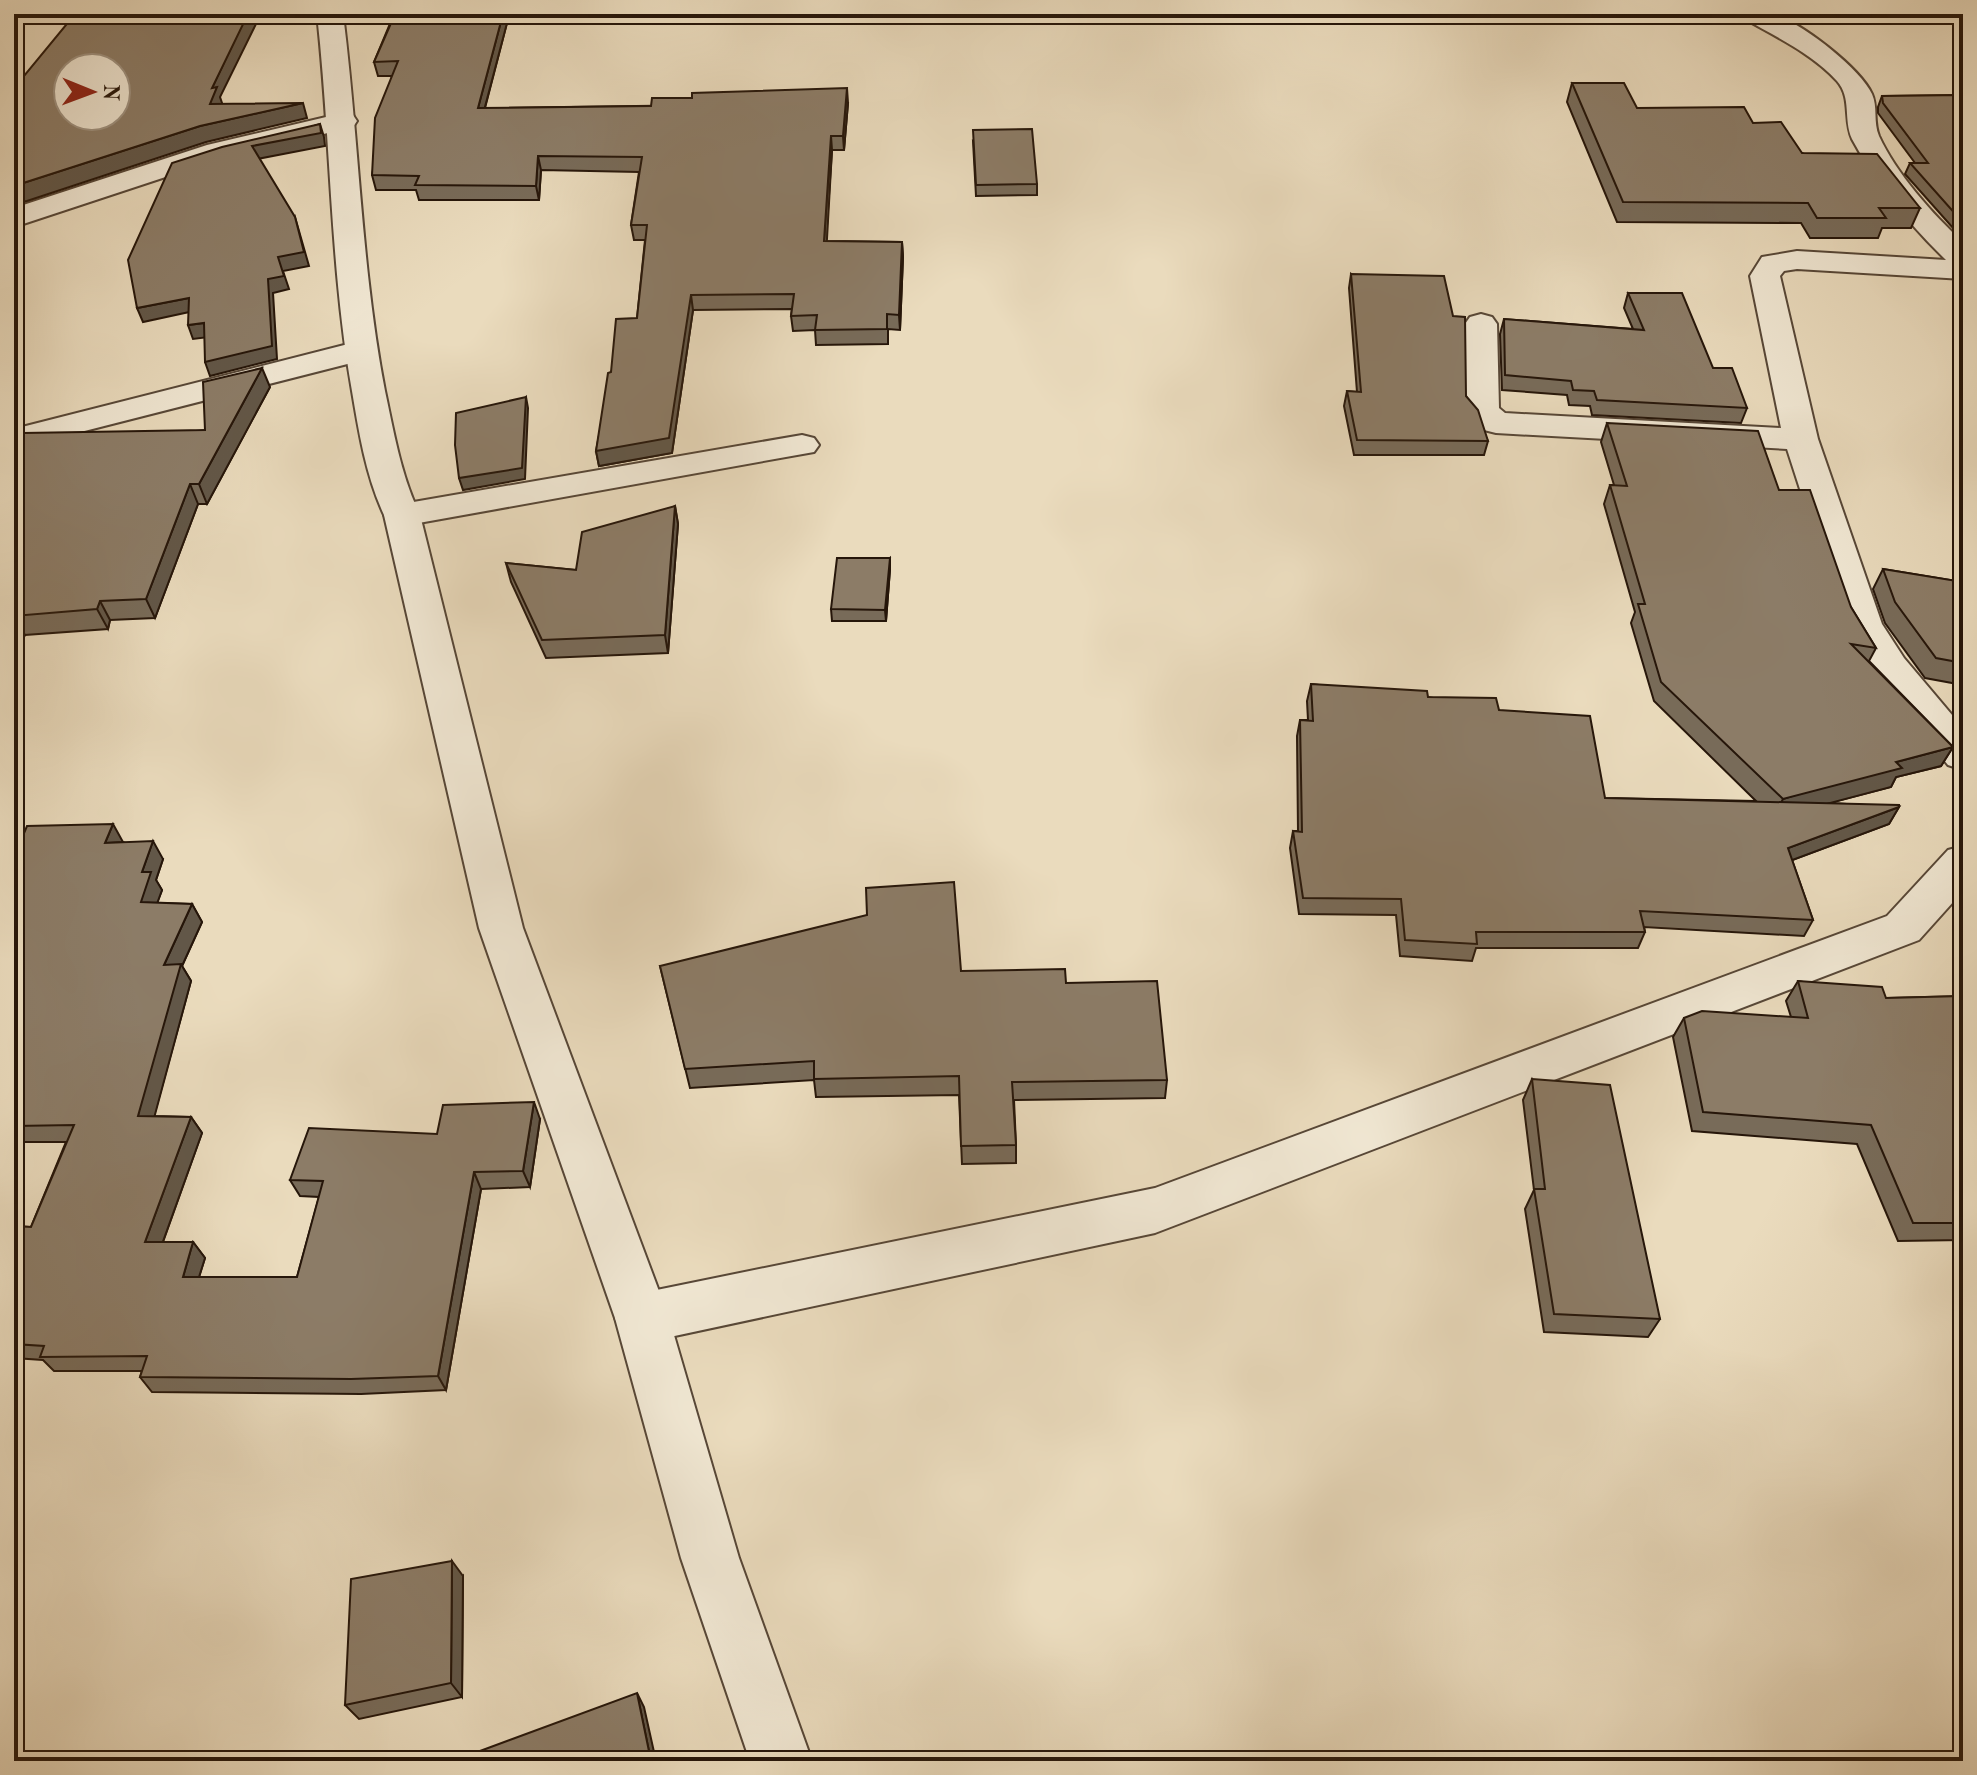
<svg xmlns="http://www.w3.org/2000/svg" width="1977" height="1775" viewBox="0 0 1977 1775" font-family="'Old Standard TT',serif">
	<style>
		.lines { fill: none; stroke-linecap: round; stroke-linejoin: round }
		.minor-casing { stroke: #574737; stroke-width: 4 }
		.tertiary-casing { stroke: #574737; stroke-width: 4 }
		.minor { fill: #f1e8d4; fill-rule: evenodd }
		.tertiary { fill: #f1e8d4; fill-rule: evenodd }
		.wall { fill: #786b59; stroke: #26160a; stroke-width: 2 }
		.shaded-wall { fill: #625748; stroke: #26160a; stroke-width: 2 }
		.building { fill: #8c7c67; stroke: #26160a; stroke-width: 2; fill-rule: evenodd }
	</style>
	<rect width="100%" height="100%" fill="#eadbbd"/>
	<filter id="stains"><feTurbulence type="fractalNoise" baseFrequency=".0025" numOctaves="4"/><feColorMatrix values="0 0 0 0 .2 0 0 0 0 .09 0 0 0 0 .02 0 0 0 .5 -.17"/></filter>
	<radialGradient id="worn" r=".72"><stop offset=".6" stop-color="#630" stop-opacity="0"/><stop offset="1" stop-color="#630" stop-opacity=".3"/></radialGradient>
	<g class="lines">
		<defs>
			<g id="minor">
				<path d="M1741 14C1751 14 1763 12 1772 14 1800 21 1860 68 1872 94 1878 107 1873 122 1879 136 1896 173 1933 215 1963 242V279L1797 269 1784 271 1780 276 1818 439 1882 624 1904 658 1963 728V770L1948 765 1876 678 1844 625 1787 449 1496 433 1484 430 1465 411V324L1470 317 1481 314 1492 317 1497 324 1499 408 1505 413 1781 428 1750 276 1762 257 1797 251 1946 260C1910 225 1876 184 1852 139 1843 119 1852 98 1837 81 1813 54 1776 37 1745 19Z"/>
				<path d="M343 113 353 115 357 121 353 127 226 157 14 227V208L207 145Z"/>
				<path d="M360 341 371 344 376 351 371 358 14 449V429Z"/>
				<path d="M802 435 814 438 819 445 814 452 402 526 389 523 384 515 389 507 402 504Z"/>
				<path d="M1963 846V891L1919 940 1155 1233 642 1343 623 1335 615 1318 623 1301 642 1293 1155 1188 1887 916 1948 850Z"/>
			</g>
			<path id="tertiary" d="M317 14H343C359 139 361 267 385 391 394 433 401 476 420 515L523 928 669 1318 739 1558 812 1761H750L681 1558 615 1318 479 928 384 515C366 476 359 433 352 391 330 267 331 139 317 14Z"/>
		</defs>
		<use href="#minor" class="minor-casing"/>
		<use href="#tertiary" class="tertiary-casing"/>
		<use href="#minor" class="minor"/>
		<use href="#tertiary" class="tertiary"/>
	</g>
	<g class="wall">
		<path d="M394 14H514L511 23H507L485 108 848 103 844 150H832L826 241 902 242 903 257 900 330 888 329V344L816 345 815 330 793 331 791 316 792 309 693 310 672 453 599 466 596 451 611 372 637 318 645 240H634L631 225 639 172 541 170 539 200H419L416 190H376L372 175 392 76H378L374 62Z"/>
		<path d="M887 14H946V15L888 19Z"/>
		<path d="M1572 83 1637 108 1753 123 1802 153 1920 208 1911 228H1882L1878 238H1810L1801 223 1617 222 1567 102Z"/>
		<path d="M1963 95V228H1953L1905 174 1910 163H1915L1878 113V107L1882 96Z"/>
		<path d="M973 141 1037 184V195L976 196Z"/>
		<path d="M1351 274 1466 396 1488 441 1484 455H1354L1344 406 1347 391 1357 392 1349 288Z"/>
		<path d="M1628 293 1713 368 1747 408 1741 423 1592 415 1590 406 1569 405 1567 395 1502 390 1500 334 1504 319 1633 329 1624 308Z"/>
		<path d="M270 387 207 504H198L155 618 110 620 108 629 25 635 14 652V451L205 430Z"/>
		<path d="M1607 423 1779 490 1876 648 1869 661 1953 747 1941 766 1896 777 1891 787 1829 803 1899 807 1889 824 1792 860 1813 920 1804 936 1644 927 1645 932 1638 948H1476L1472 961 1400 956 1396 915 1299 914 1290 848 1293 831H1298L1297 736 1300 720H1308L1307 701 1311 684 1428 697 1499 710 1605 798 1756 801 1654 701 1631 623 1635 612 1604 504 1610 485H1614L1601 442Z"/>
		<path d="M675 506 678 524 668 653 546 658 511 582 506 563 576 570Z"/>
		<path d="M890 558V569L886 621H832L831 609Z"/>
		<path d="M1883 569 1963 582V685L1925 678 1885 623 1873 589Z"/>
		<path d="M123 842 163 859 156 880 162 890 157 903 192 904 202 922 182 966 191 981 154 1116 191 1117 202 1133 163 1242H193L205 1258 199 1277H297L319 1197 300 1196 290 1180 437 1134 540 1119 530 1187 481 1189 446 1390 361 1394 152 1392 140 1377 142 1371H54L43 1360 14 1358V1226L31 1227 66 1142H14V857Z"/>
		<path d="M660 966 961 971 1066 983 1167 1080 1165 1098 1014 1100 1016 1145V1163L962 1164 959 1095 816 1097 814 1080 690 1088Z"/>
		<path d="M1798 981 1886 998 1963 996V1240L1898 1241 1857 1144 1692 1131 1673 1037 1684 1018 1791 1017 1786 1001Z"/>
		<path d="M1532 1079 1660 1319 1648 1337 1544 1332 1525 1209 1534 1190 1523 1100Z"/>
		<path d="M463 1576 462 1697 359 1719 345 1705Z"/>
	</g>
	<g class="shaded-wall">
		<path d="M247 14H255L253 17 256 24 220 97 222 103 215 120 210 104 212 88Z"/>
		<path d="M503 14H505L507 23 481 122 478 108Z"/>
		<path d="M510 14H514L511 23Z"/>
		<path d="M847 88 848 103 844 150 843 136Z"/>
		<path d="M303 103 307 118 206 142 27 201 14 203V186L200 126Z"/>
		<path d="M320 124 324 137 325 146 257 159 252 146Z"/>
		<path d="M831 136 832 150 826 256 824 241Z"/>
		<path d="M538 156 541 170 539 200 536 186Z"/>
		<path d="M295 217 309 266 283 271 289 289 273 293 277 359 210 376 205 362 268 279Z"/>
		<path d="M902 242 903 257 900 330 899 315Z"/>
		<path d="M691 295 693 310 672 453 599 466 596 451Z"/>
		<path d="M189 298 194 311 143 322 137 308Z"/>
		<path d="M204 323 209 337 193 339 188 325Z"/>
		<path d="M262 368 270 387 207 504 199 484Z"/>
		<path d="M526 397 528 408 525 479 463 490 459 478Z"/>
		<path d="M190 484 198 504 155 618 146 599Z"/>
		<path d="M675 506 678 524 668 653 665 635Z"/>
		<path d="M890 558V569L886 621 885 610Z"/>
		<path d="M100 601 110 620 108 629 97 609Z"/>
		<path d="M14 616 25 635 15 652 14 650Z"/>
		<path d="M1953 747 1941 766 1896 777 1891 787 1773 818 1783 799 1896 762Z"/>
		<path d="M1899 807 1889 824 1779 865 1788 848Z"/>
		<path d="M113 824 123 842 105 843Z"/>
		<path d="M153 841 163 859 156 880 162 890 151 920 141 902 142 872Z"/>
		<path d="M192 904 202 922 182 966 191 981 150 1133 138 1116 164 965Z"/>
		<path d="M534 1102 540 1119 530 1187 523 1171Z"/>
		<path d="M191 1117 202 1133 157 1258 145 1242Z"/>
		<path d="M474 1172 481 1189 446 1390 438 1376Z"/>
		<path d="M193 1242 205 1258 194 1293 183 1277Z"/>
		<path d="M452 1561 463 1576 462 1697 451 1683Z"/>
		<path d="M637 1693 644 1707 656 1761H651Z"/>
	</g>
	<g class="building">
		<path d="M75 14H248L212 88 217 87 210 104 303 103 200 126 14 186V88ZM68 68H116V116H68Z"/>
		<path d="M395 14H503L478 108 651 106 652 98H692V93L847 88 843 136H831L824 241 902 242 899 315 887 314V329L815 330 817 315 791 316 794 294 691 295 669 438 596 451 608 373 611 372 616 319 637 318 647 225H631L642 157 538 156 536 186 415 185 419 176 372 175 375 118 398 61 374 62Z"/>
		<path d="M1572 83H1624L1637 108 1744 107 1753 123 1781 122 1802 153 1877 154 1920 208H1879L1886 218H1817L1808 203 1623 202Z"/>
		<path d="M1963 95V217H1958L1910 163H1928L1883 103 1882 96Z"/>
		<path d="M320 124 321 133 252 146 295 217 304 252 278 257 284 276 268 279 272 346 205 362 204 323 188 325 189 298 137 308 128 260 172 163 222 147Z"/>
		<path d="M1032 129 1037 184 976 185 973 130Z"/>
		<path d="M1351 274 1444 276 1453 316 1465 317 1466 396 1478 410 1488 441 1357 440 1347 391 1361 392Z"/>
		<path d="M1628 293H1682L1713 368H1732L1747 408 1597 400 1594 391 1573 390 1571 381 1505 375 1504 319 1644 330Z"/>
		<path d="M262 368 199 484H190L146 599 100 601 97 609 14 616V451L23 433 205 430 203 382Z"/>
		<path d="M526 397 522 468 459 478 455 445 456 413Z"/>
		<path d="M1607 423 1758 431 1779 490H1810L1851 607 1876 648 1851 644 1953 747 1896 762 1902 768 1783 799 1661 682 1638 604H1645L1610 485 1627 486Z"/>
		<path d="M675 506 665 635 542 640 506 563 576 570 582 532Z"/>
		<path d="M837 558H890L885 610 831 609Z"/>
		<path d="M1883 569 1963 582V663L1936 658 1895 602Z"/>
		<path d="M1311 684 1427 691 1428 697 1496 698 1499 710 1590 716 1605 798 1899 805V807L1788 848 1813 920 1640 911 1645 932H1476L1477 944 1405 940 1401 899 1303 898 1293 831 1302 832 1300 720 1313 721Z"/>
		<path d="M113 824 105 843 153 841 142 872H151L141 902 192 904 164 965 181 964 138 1116 191 1117 145 1242H193L183 1277H297L323 1181 290 1180 309 1128 437 1134 443 1105 534 1102 523 1171 474 1172 438 1376 351 1379 140 1377 147 1356 40 1357 44 1346 14 1344V1226L31 1227 74 1125 14 1126V857L27 826Z"/>
		<path d="M954 882 961 971 1065 969 1066 983 1157 981 1167 1080 1012 1082 1016 1145 961 1146 959 1076 814 1079V1061L685 1069 660 966 867 915 866 888Z"/>
		<path d="M1798 981 1882 987 1886 998 1963 996V1173H1962L1963 1177V1223H1913L1871 1125 1703 1112 1684 1018 1702 1011 1808 1018Z"/>
		<path d="M1532 1079 1610 1085 1660 1319 1554 1314 1534 1189H1545Z"/>
		<path d="M452 1561 451 1683 345 1705 351 1579Z"/>
		<path d="M637 1693 651 1761H453Z"/>
	</g>
	<rect width="1977" height="1775" fill="none" stroke="#eadbbd" stroke-width="48"/>
	<rect x="16" y="16" width="1945" height="1743" fill="none" stroke="#26160a" stroke-width="4"/>
	<rect x="24" y="24" width="1929" height="1727" fill="none" stroke="#26160a" stroke-width="2"/>
	<g transform="translate(92 92) rotate(91)"><circle r="38" fill="#f1e8d4" stroke="#a09483" stroke-width="2"/>
	<path d="M0-6L14 30L0 20L-14 30Z" fill="#8f2418"/>
	<text y="-12" font-size="22" font-weight="bold" text-anchor="middle" fill="#26160a">N</text>
	</g>
	<rect width="100%" height="100%" filter="url(#stains)"/>
	<rect width="100%" height="100%" fill="url(#worn)"/>
</svg>
